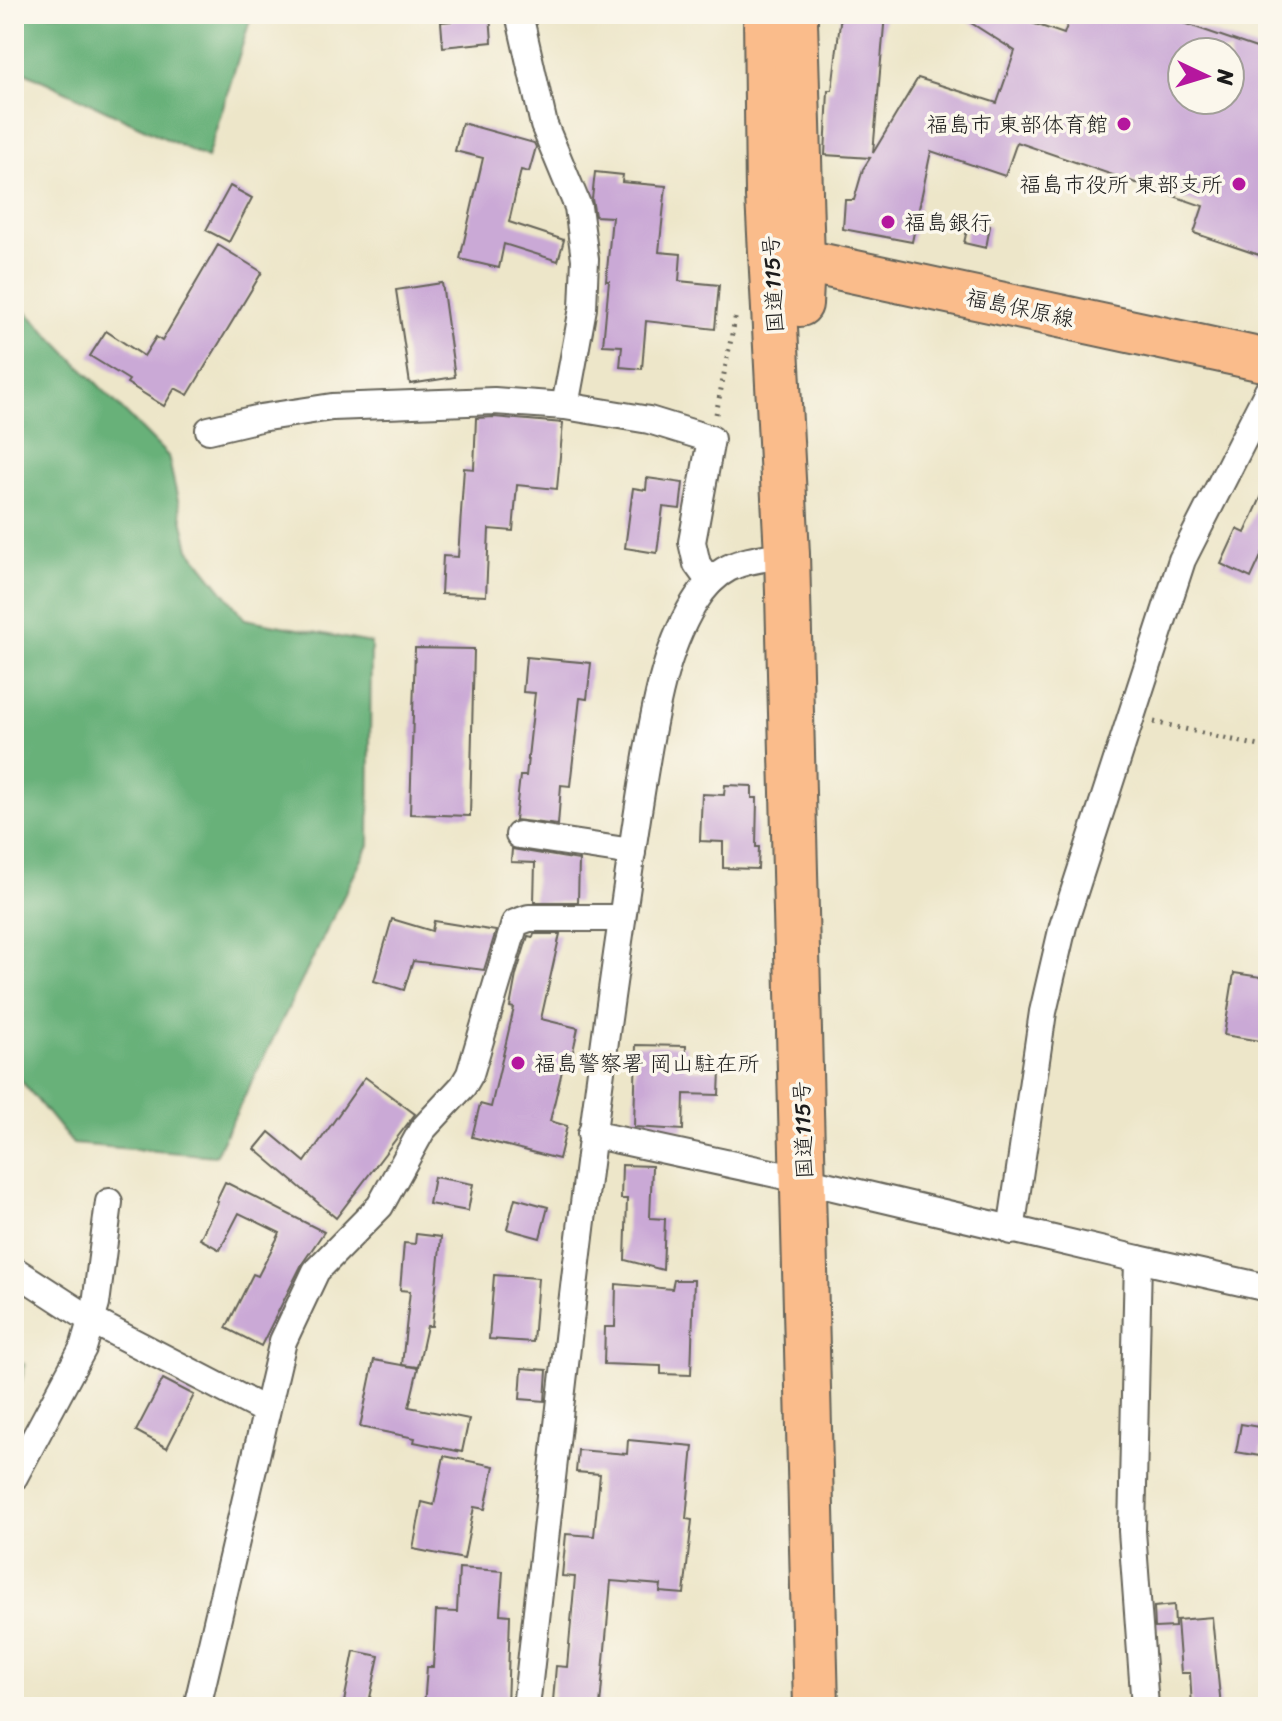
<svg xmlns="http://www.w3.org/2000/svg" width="1282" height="1721" viewBox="0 0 1282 1721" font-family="Sriracha,'Klee One',sans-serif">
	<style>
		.forest { fill: #68b179; stroke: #42664a; stroke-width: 2 }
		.building { fill: #caa9d6; fill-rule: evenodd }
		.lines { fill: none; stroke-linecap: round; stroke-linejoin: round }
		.minor-casing { stroke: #656359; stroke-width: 30 }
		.primary-casing { stroke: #656359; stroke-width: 46 }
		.trunk-casing { stroke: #656359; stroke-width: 48 }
		.path { stroke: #656359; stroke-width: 5; stroke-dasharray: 2 6; stroke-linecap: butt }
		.minor { stroke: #fff; stroke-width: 26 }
		.primary { stroke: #fabc8b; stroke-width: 42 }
		.trunk { stroke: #fabc8b; stroke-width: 44 }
		.poi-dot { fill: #b5179e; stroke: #fbf7ec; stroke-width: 3 }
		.labels { text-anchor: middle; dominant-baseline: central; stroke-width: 7; stroke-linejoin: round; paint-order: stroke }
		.poi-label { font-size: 22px; fill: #1c1c1c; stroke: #fbf7ec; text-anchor: end }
		.street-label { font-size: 22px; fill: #1c1c1c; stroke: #fbf7ec }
	</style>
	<rect width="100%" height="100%" fill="#fbf7ec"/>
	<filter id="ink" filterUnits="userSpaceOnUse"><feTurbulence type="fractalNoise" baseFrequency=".0125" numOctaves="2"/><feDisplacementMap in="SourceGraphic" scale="16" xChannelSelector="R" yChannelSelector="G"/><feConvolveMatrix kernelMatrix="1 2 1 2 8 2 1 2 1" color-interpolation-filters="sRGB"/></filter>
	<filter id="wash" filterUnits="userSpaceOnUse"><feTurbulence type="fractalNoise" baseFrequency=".006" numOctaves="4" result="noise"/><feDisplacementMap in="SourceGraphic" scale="32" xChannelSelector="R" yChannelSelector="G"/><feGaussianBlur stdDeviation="1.8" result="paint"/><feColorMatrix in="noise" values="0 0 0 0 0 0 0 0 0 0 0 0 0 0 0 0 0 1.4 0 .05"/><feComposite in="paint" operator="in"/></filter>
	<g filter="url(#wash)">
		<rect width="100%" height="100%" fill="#ede6c9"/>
		<g class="forest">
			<path d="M14 14H252L207 158 14 67Z"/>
			<path d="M14 299 168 456 189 549 245 619 371 643 369 845 215 1156 73 1144 14 1072Z"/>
			<path d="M14 1362 25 1364 14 1417Z"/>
		</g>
		<g id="blocks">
			<g class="building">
				<path d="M451 14H490L492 42 443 47 441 22 451 21Z"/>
				<path d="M841 14H885L873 153 918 78 997 103 1015 51 957 14H1006L1064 34 1071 14H1157L1268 52V258L1194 233 1203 206 1017 142 1005 176 931 151 912 242 843 229 845 200H854L863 169 870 158 825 155 828 90H832ZM1182 52H1230V100H1182Z"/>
				<path d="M462 123 534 143 536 147 529 172 521 170 509 222 564 240 558 261 504 244 499 268 460 259 483 158 455 151Z"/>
				<path d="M595 172 623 175 622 182 666 186 659 252 681 254 679 281 719 285 715 329 646 321 642 369 620 367 622 346 603 345 609 281H606L612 217 595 216 592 199Z"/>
				<path d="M230 186 252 198 229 242 206 230Z"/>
				<path d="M969 221 990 226 986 248 964 243Z"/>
				<path d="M218 245 262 272 188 395 175 388 164 406 127 383 129 380 90 356 106 331 144 356 156 337 162 341Z"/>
				<path d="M442 283 455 377 410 384 396 290Z"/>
				<path d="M494 417 563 423 557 489 517 485 513 531 489 529 486 596 441 594 443 556 458 557 464 468 474 469 476 418Z"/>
				<path d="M647 478 683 483 680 509 663 507 657 553 625 548 633 488 646 490Z"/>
				<path d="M1268 482V541L1251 578 1221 564 1237 529 1245 533Z"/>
				<path d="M415 648 474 649 470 816 410 814Z"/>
				<path d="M526 657 591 663 587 699 580 698 570 786 561 785 558 825 515 820 520 776H526L535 693 523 692Z"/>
				<path d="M725 785 752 786V798H757L756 847H759L758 869 723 868V842L700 841 702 794 724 795Z"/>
				<path d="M512 849 579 860 578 902H534L535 863 511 862Z"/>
				<path d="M392 919 432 931 434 921 496 931 484 970 413 961 404 990 374 981Z"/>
				<path d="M534 934H560L541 1019 578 1028 572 1056 566 1054 550 1121 567 1126 559 1159 472 1137 480 1104 491 1107 514 1008 510 1007 516 975 528 936 533 937Z"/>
				<path d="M1234 973 1268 978 1266 1042 1224 1035Z"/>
				<path d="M636 1045 686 1046 685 1069 720 1070 719 1095 684 1094 683 1130 634 1127Z"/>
				<path d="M365 1077 415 1114 336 1218 255 1149 269 1132 305 1162Z"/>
				<path d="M622 1165 652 1166 650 1218 665 1219 663 1270 625 1260 627 1199H621Z"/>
				<path d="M434 1177 473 1184 468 1211 429 1204Z"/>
				<path d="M225 1182 324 1232 302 1264 261 1346 226 1328 253 1274 258 1276 280 1233 239 1213 220 1250 200 1239 218 1202 216 1201Z"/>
				<path d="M515 1198 548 1207 540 1238 507 1229Z"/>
				<path d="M416 1234 441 1237 432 1326H427L418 1367 402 1365 410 1291 400 1290 404 1243 415 1244Z"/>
				<path d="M494 1275 538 1278 533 1342 489 1339Z"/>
				<path d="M674 1280H694L691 1375 661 1374V1366L604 1364 605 1327H615L616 1284 672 1289Z"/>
				<path d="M374 1360 418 1368 409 1407 469 1419 462 1452 414 1442 415 1438 360 1427Z"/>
				<path d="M522 1368 547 1370 545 1401 520 1399Z"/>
				<path d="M163 1379 194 1395 167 1448 136 1431Z"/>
				<path d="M1241 1424 1265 1428 1260 1456 1236 1452Z"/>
				<path d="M628 1440 693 1446 686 1519 692 1520 684 1594 660 1592 661 1585 611 1581 600 1706 553 1701 556 1666 567 1667 575 1577 562 1576 566 1534 594 1536 600 1474 576 1472 578 1450 627 1454Z"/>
				<path d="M444 1456 494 1466 485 1509 474 1507 464 1559 413 1549 422 1502 434 1505Z"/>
				<path d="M459 1568 503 1571 500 1614 510 1615 507 1707H424L427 1667H433L436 1611 457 1612Z"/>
				<path d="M1174 1605 1175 1627 1155 1628 1154 1607Z"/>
				<path d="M1212 1617 1221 1707H1192L1190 1673H1181L1177 1620Z"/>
				<path d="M354 1651 379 1656 368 1707H343Z"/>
			</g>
		</g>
	</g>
	<g filter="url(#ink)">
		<use href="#blocks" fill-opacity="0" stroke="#656359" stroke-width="2"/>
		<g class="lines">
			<defs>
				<g id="minor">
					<path d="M519 14 544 125 578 207 585 259 583 308 565 406"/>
					<path d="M209 430 260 418 332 407 494 401 565 406 649 420 711 439 692 542 697 564 710 582"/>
					<path d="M519 835 632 852"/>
					<path d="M591 1134 804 1180 1138 1259 1132 1531 1145 1707"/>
					<path d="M1011 1231 1043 1012 1063 926 1182 560 1268 391"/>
					<path d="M1138 1259 1268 1288"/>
					<path d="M14 1270 91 1320 266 1411"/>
					<path d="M14 1477 83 1348 96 1304 109 1202"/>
					<path d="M197 1707 283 1341 316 1271 380 1206 422 1130 463 1086 470 1074 515 923 529 918H622"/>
					<path d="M526 1707C556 1447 583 1186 621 927 628 878 635 829 643 780 653 720 662 656 694 603 720 561 743 562 787 554"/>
				</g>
				<path id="primary" d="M772 254 1268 361"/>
				<g id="trunk">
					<path d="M766 14 768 196 787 554 816 1707"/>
					<path d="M795 21 802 261 800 304"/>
				</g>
			</defs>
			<use href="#minor" class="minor-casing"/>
			<use href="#primary" class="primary-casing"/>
			<use href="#trunk" class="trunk-casing"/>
			<g class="path">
				<path d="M716 414 736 314"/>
				<path d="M1154 722 1268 748"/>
			</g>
			<use href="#minor" class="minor"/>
			<use href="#primary" class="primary"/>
			<use href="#trunk" class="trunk"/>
		</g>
	</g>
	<g class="poi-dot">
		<circle cx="1124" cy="124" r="8"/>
		<circle cx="1239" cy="184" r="8"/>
		<circle cx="888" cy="222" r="8"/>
		<circle cx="518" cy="1063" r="8"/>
	</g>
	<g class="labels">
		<g class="poi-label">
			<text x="1108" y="124">福島市 東部体育館</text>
			<text x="1223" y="184">福島市役所 東部支所</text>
			<text x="904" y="222" text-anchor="start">福島銀行</text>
			<text x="534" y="1063" text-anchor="start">福島警察署 岡山駐在所</text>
		</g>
		<g class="street-label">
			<text transform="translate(773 284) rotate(-93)">国道115号</text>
			<text transform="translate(1020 308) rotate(12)">福島保原線</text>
			<text transform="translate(803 1130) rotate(-92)">国道115号</text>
		</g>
	</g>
	<rect width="1282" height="1721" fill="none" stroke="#fbf7ec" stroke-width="48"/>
	<g transform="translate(1206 76) rotate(94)"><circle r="38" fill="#fbf7ec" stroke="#a29f99" stroke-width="2"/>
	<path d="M0-6L14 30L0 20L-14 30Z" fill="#b5179e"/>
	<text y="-12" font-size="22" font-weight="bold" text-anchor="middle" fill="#1c1c1c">N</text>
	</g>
</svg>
